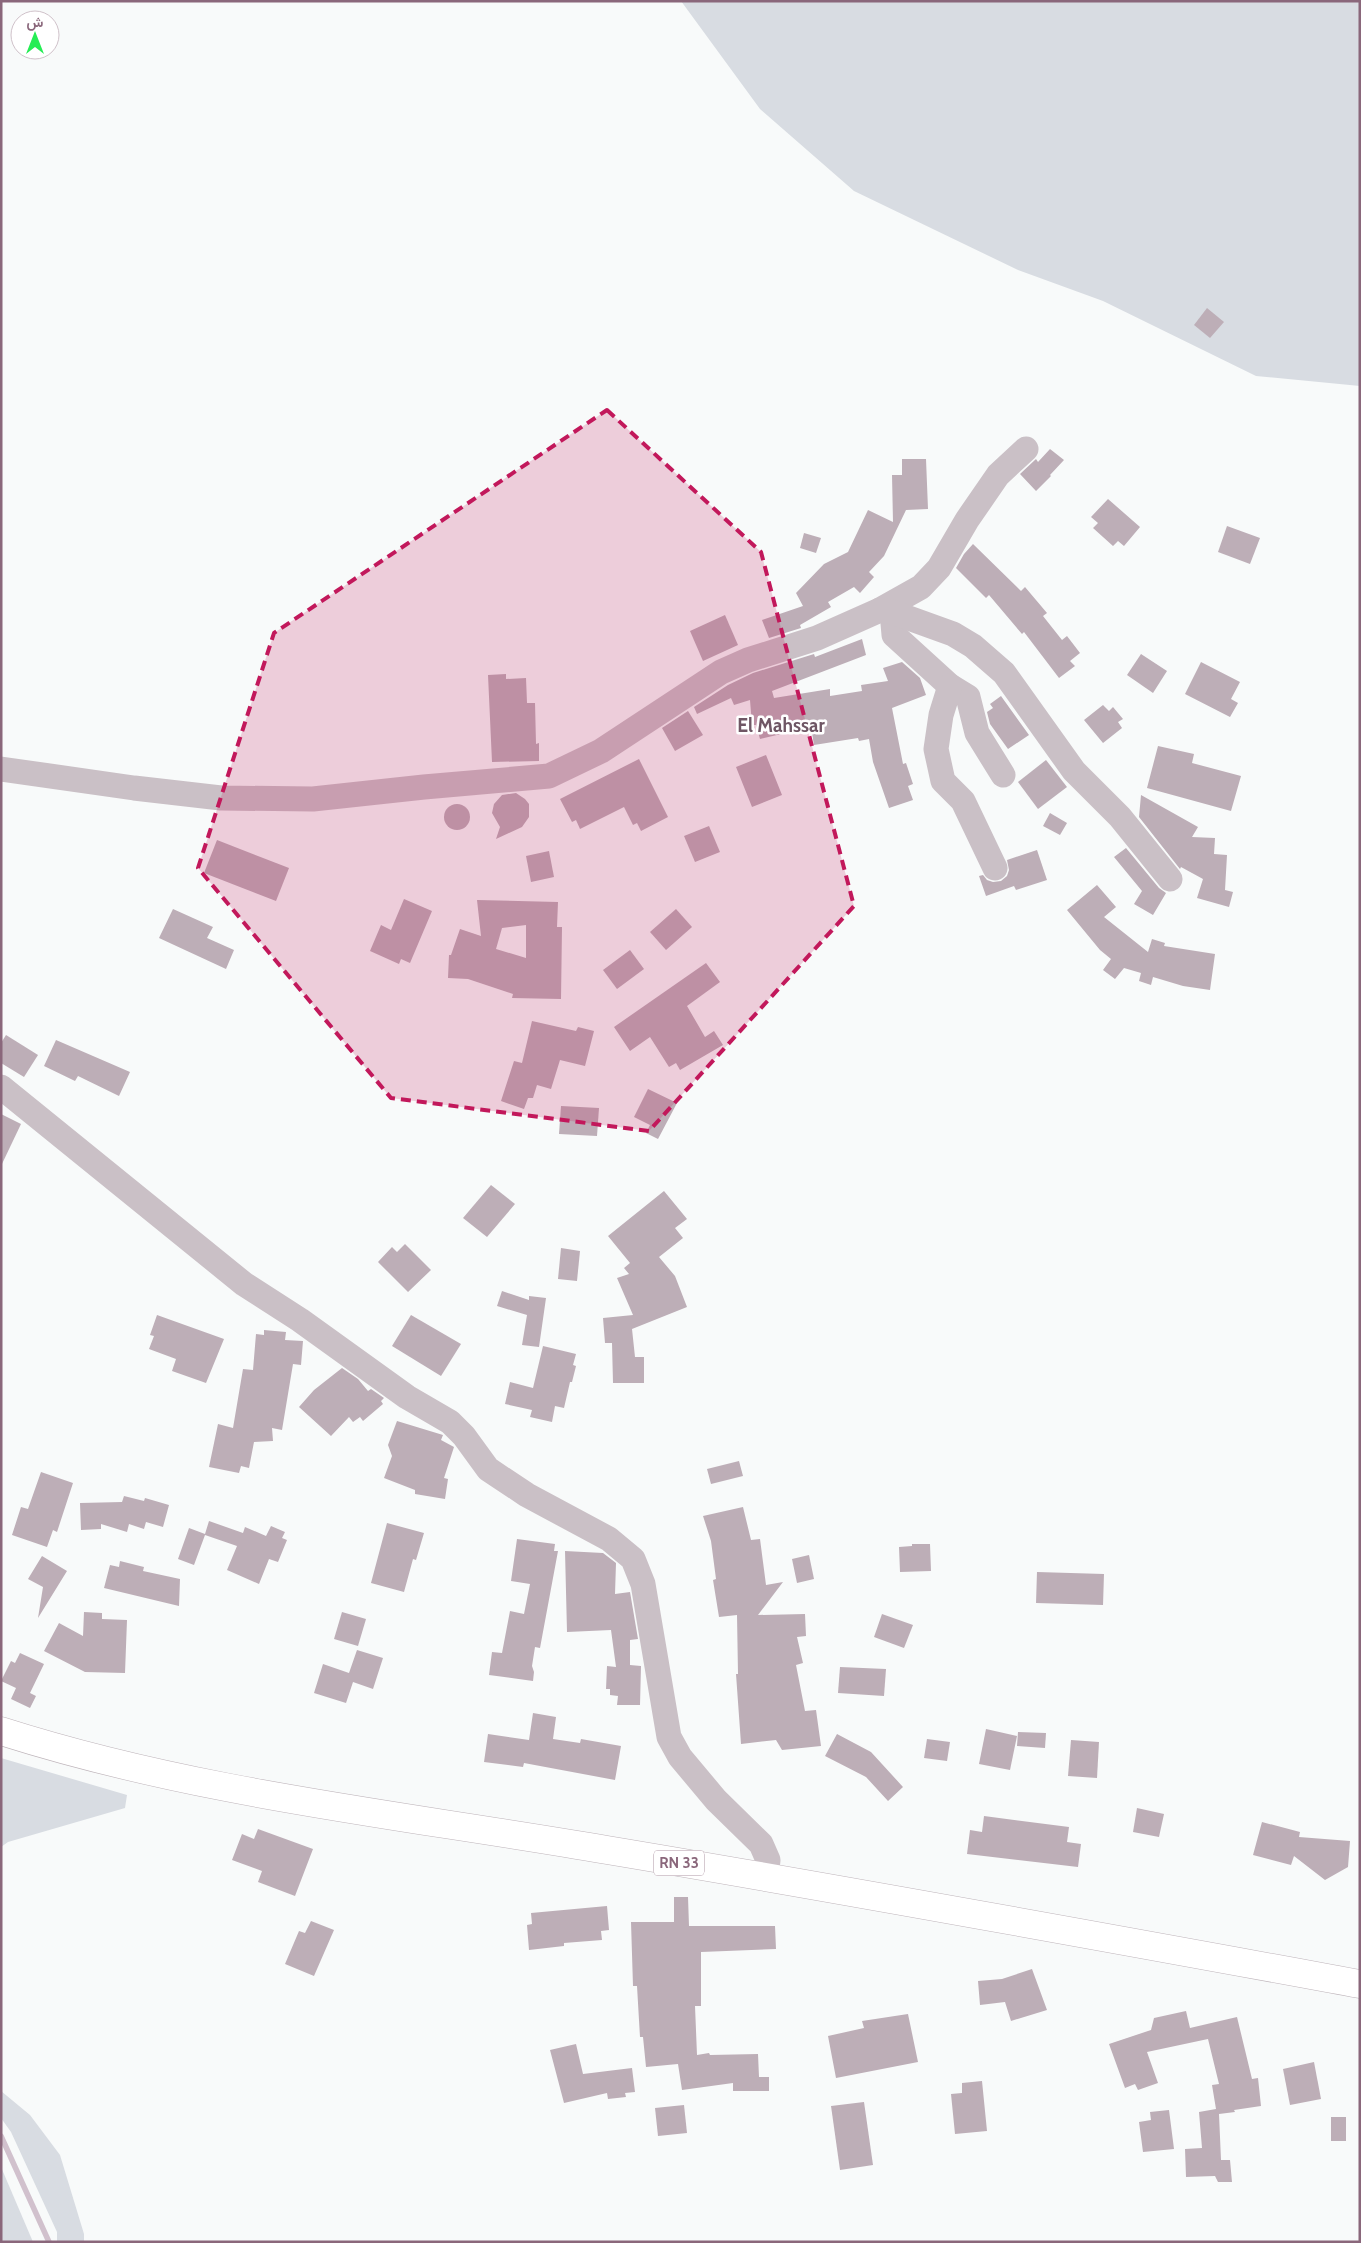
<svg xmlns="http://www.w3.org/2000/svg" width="1361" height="2243" viewBox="0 0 1361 2243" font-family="Cabin,Vazirmatn,sans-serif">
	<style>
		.green { fill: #d8dce2 }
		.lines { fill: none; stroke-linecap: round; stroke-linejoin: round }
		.stream { stroke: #d1c1cd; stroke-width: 5.5 }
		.building { fill: #bdaeb7; fill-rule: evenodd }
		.major-casing { stroke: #beb4ba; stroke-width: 29 }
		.minor { stroke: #cac0c6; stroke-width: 25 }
		.major { stroke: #fff; stroke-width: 28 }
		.marked { fill: #c2185b; fill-opacity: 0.2; stroke: #c2185b; stroke-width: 4; stroke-dasharray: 10 6; stroke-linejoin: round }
		.labels { text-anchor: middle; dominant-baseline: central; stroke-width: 5; stroke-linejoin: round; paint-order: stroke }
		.shield { fill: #fff; stroke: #ad95a3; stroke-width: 1 }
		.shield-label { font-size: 15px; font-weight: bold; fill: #8a677b }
		.quarter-label { font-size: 19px; font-weight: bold; fill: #6f5664; stroke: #fff }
	</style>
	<rect width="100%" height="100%" fill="#f8fafa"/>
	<g class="green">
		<path d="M681 1H1360V386L1256 376 1103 301 1018 270 854 191 760 109Z"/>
		<path d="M1 1758 127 1795 125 1808 8 1842 1 1847Z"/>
		<path d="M1 2091 30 2115 60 2155 84 2234V2242H57V2232L11 2132 1 2118Z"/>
		<path d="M1 2167 33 2242H1Z"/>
	</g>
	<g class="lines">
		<path class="stream" d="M1 2136 49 2242"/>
	</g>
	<g class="building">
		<path d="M1207 308 1224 322 1210 338 1194 325Z"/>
		<path d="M1050 449 1064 460 1050 475 1051 476 1036 491 1020 474 1036 459 1038 462Z"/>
		<path d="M902 459H926L928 509 906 510 884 556 869 572 874 577 860 593 854 587 828 602 831 607 800 625 801 628 769 638 762 620 803 606 796 593 824 564 848 552 868 510 893 522 892 475H902Z"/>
		<path d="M1108 499 1140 527 1124 546 1118 541 1113 546 1093 528 1098 523 1091 517Z"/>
		<path d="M1227 526 1260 538 1250 564 1218 552Z"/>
		<path d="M804 533 821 538 816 553 800 548Z"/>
		<path d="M973 544 1021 591 1025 587 1047 613 1043 616 1062 640 1067 636 1080 653 1070 661 1075 666 1059 678 1024 632 1022 634 989 595 986 598 956 568 964 554Z"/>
		<path d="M725 615 738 645 703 661 690 631Z"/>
		<path d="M862 639 866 655 772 691 774 698 830 689V696L862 691 861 685 888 681 883 668 902 662 920 678 926 695 892 708 903 764 906 763 913 784 908 786 913 800 889 808 873 762 869 739 859 741 858 738 814 745 811 727 760 739 756 725H752L750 700 734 705 731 698 697 714 694 707 728 685 753 673 814 654 815 657Z"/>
		<path d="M1141 654 1167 671 1153 693 1127 675Z"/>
		<path d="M1201 662 1240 682 1231 699 1238 703 1230 717 1185 694Z"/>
		<path d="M506 674V679L526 678 527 703H535L536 744 539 743V761L492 762 488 675Z"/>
		<path d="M1001 696 1029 735 1008 749 990 724 987 712 993 708 990 704Z"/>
		<path d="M1103 705 1109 711 1113 707 1123 719 1118 722 1122 728 1103 743 1084 720Z"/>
		<path d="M688 711 703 735 675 751 662 728Z"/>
		<path d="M1158 746 1194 754 1192 763 1241 776 1231 811 1147 788Z"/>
		<path d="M766 755 782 795 752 807 736 767Z"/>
		<path d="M639 759 668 817 641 831 637 823 633 825 624 807 580 829 576 820 572 822 560 799Z"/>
		<path d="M1046 760 1067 787 1038 809 1018 782Z"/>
		<path d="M516 793 525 799 529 804V817L522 827 496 839 500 827 492 813 494 804 502 795Z"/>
		<path d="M1141 795 1198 827 1192 837 1215 838 1214 854 1227 855 1225 890 1233 892 1229 907 1197 898 1203 879 1181 867 1180 869 1139 817Z"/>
		<circle cx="457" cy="817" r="13"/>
		<path d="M1050 813 1067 823 1060 835 1043 826Z"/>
		<path d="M709 826 720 852 695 862 684 836Z"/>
		<path d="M217 840 289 868 276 901 204 873Z"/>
		<path d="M1126 848 1159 888 1166 893 1153 915 1134 904 1142 891 1114 857Z"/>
		<path d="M1037 850 1047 880 1016 890 1014 886 986 896 979 876 983 875 987 880 993 882 1001 881 1007 876 1009 870 1007 860Z"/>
		<path d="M549 851 554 877 531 882 526 856Z"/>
		<path d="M1097 885 1116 907 1104 917 1148 952 1152 939 1165 943 1164 946 1215 954 1210 990 1183 986 1153 977 1151 985 1139 981 1141 973 1124 968 1115 979 1103 970 1111 959 1100 950 1067 910Z"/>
		<path d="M404 899 432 911 410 963 401 959 399 964 370 951 381 925 391 930Z"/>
		<path d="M477 900 558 902 557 927H562L561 999 512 998 513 994 468 979 448 978 449 955H451L460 929 481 936ZM526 925V958L496 949 502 928Z"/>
		<path d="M173 909 213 927 207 938 234 950 226 969 159 938Z"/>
		<path d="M676 909 692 927 666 950 650 932Z"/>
		<path d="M630 950 644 969 617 989 603 970Z"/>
		<path d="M706 963 720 982 687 1006 705 1037 714 1031 723 1045 680 1070 676 1063 669 1067 650 1037 630 1051 614 1027Z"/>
		<path d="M532 1021 576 1031 578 1027 594 1031 585 1066 560 1060 551 1089 537 1085 533 1098H528L524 1109 501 1101 514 1061 522 1063Z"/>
		<path d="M6 1035 38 1055 24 1077 1 1063V1043Z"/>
		<path d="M56 1040 130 1072 119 1096 78 1076 75 1081 44 1066Z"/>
		<path d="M648 1089 677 1103 658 1139 646 1133 650 1125 634 1117Z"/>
		<path d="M561 1106 599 1108 597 1136 559 1134Z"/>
		<path d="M1 1114 21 1124 1 1166Z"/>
		<path d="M491 1185 515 1204 487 1237 463 1218Z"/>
		<path d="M664 1191 687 1219 675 1228 683 1238 659 1257 675 1276 687 1307 632 1329 635 1357H644V1383H613L612 1343H605L603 1318 633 1315 617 1278 629 1274 624 1268 630 1263 608 1236Z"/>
		<path d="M405 1244 431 1270 408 1292 378 1262 392 1247 397 1252Z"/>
		<path d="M561 1248 580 1251 577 1281 558 1279Z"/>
		<path d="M502 1291 529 1300V1296L546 1298 539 1347 522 1345 527 1315 497 1306Z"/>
		<path d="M157 1315 224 1339 206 1383 172 1371 176 1359 149 1349 154 1336 150 1335Z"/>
		<path d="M411 1315 461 1344 441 1376 392 1346Z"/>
		<path d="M264 1330 286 1332 285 1340 303 1341 301 1365 293 1364 282 1430 272 1428 273 1441 254 1442 249 1468 241 1466 239 1473 209 1467 218 1424 233 1428 243 1369 253 1370 256 1334 264 1335Z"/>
		<path d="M543 1346 576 1354 573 1365 576 1366 572 1382H570L564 1408 555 1406 552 1422 530 1417 532 1410 505 1404 510 1382 533 1388Z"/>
		<path d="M342 1368 358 1379 368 1391 371 1389 384 1398 381 1401 383 1404 363 1421 360 1417 353 1422 349 1417 331 1436 299 1407 314 1390Z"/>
		<path d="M397 1421 443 1435 441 1440 454 1447 444 1478 448 1479 445 1499 415 1494V1490L384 1478 392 1456 388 1445Z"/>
		<path d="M739 1461 743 1476 711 1484 707 1469Z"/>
		<path d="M41 1472 73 1483 57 1532 53 1530 47 1547 12 1535 21 1507 28 1509Z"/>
		<path d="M124 1496 144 1501 145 1498 169 1505 163 1527 146 1522 144 1529 129 1524 127 1532 101 1524V1529L81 1530 80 1503 122 1502Z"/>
		<path d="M743 1507 751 1540 760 1539 766 1585 783 1582 758 1615 805 1614 806 1636 797 1637 803 1663 796 1665 805 1711 816 1710 821 1746 782 1750 776 1740 741 1744 736 1674H738L737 1615 719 1617 713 1580 716 1579 711 1541 703 1516Z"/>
		<path d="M209 1521 243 1533 245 1527 266 1536 271 1526 285 1532 282 1538 287 1540 278 1562 269 1559 259 1584 227 1570 237 1546 205 1535 194 1565 178 1559 189 1528 205 1534Z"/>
		<path d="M387 1523 424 1533 416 1560 413 1559 404 1592 371 1583Z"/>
		<path d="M517 1539 555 1544 554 1551H558L540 1648 535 1647 532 1666 534 1672 533 1681 489 1675 492 1652 502 1653 510 1611 524 1614 530 1584 511 1581Z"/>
		<path d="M912 1544H930L931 1571 900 1572 899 1547 912 1546Z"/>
		<path d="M565 1551 603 1553 616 1563 615 1594 630 1592 638 1639 630 1640V1665L641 1666 640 1705H617L618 1696 610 1695V1689H606L607 1666 616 1667 611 1630 567 1632Z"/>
		<path d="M809 1555 814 1579 797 1583 792 1559Z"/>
		<path d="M42 1556 67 1571 38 1618 43 1587 28 1579Z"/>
		<path d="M120 1561 144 1567 143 1571 180 1579 179 1606 104 1588 110 1565 119 1567Z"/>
		<path d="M1037 1572 1104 1574 1103 1605 1036 1603Z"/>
		<path d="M84 1612 102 1613V1619L127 1620 125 1673 85 1672 44 1651 59 1623 83 1636Z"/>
		<path d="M342 1612 366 1619 358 1646 334 1639Z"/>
		<path d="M882 1614 913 1625 904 1648 874 1637Z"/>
		<path d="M357 1650 383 1658 373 1689 353 1682 346 1703 314 1693 323 1664 349 1673Z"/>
		<path d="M20 1653 44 1664 30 1693 36 1696 30 1708 11 1699 16 1688 1 1681 11 1661 15 1663Z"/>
		<path d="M840 1667 886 1669 884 1696 838 1693Z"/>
		<path d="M533 1713 556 1717 553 1739 580 1743 581 1739 621 1746 615 1780 524 1763 523 1767 484 1762 488 1734 529 1740Z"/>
		<path d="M986 1729 1017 1736 1010 1770 979 1764Z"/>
		<path d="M1018 1732 1046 1733 1045 1748 1017 1746Z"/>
		<path d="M837 1734 871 1752 903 1787 888 1801 866 1777 825 1756Z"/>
		<path d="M927 1739 950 1742 947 1761 924 1758Z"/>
		<path d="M1071 1740 1099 1742 1097 1778 1068 1776Z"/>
		<path d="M1137 1808 1164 1814 1159 1837 1133 1832Z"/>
		<path d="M984 1816 1069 1827 1067 1842 1081 1844 1078 1867 967 1854 970 1830 982 1832Z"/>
		<path d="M1262 1822 1300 1832 1299 1837 1350 1841 1348 1867 1325 1880 1294 1856 1291 1865 1253 1855Z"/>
		<path d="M258 1829 313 1849 295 1896 258 1882 262 1871 232 1860 242 1834 254 1839Z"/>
		<path d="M674 1897H688L689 1926H775L776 1949 701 1952V2006H695L697 2055 709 2053 710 2055 758 2054 759 2077H769V2091H733V2083L682 2090 678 2064 646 2067 643 2037H640L637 1986H633L631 1922H674Z"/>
		<path d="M607 1906 609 1930 601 1931 602 1940 564 1943V1946L529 1950 527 1925 532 1924 531 1913Z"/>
		<path d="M311 1921 334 1930 314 1976 285 1964 299 1931 305 1933Z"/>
		<path d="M1032 1969 1047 2010 1011 2021 1005 2002 980 2005 978 1981 1002 1979Z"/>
		<path d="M1186 2011 1190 2028 1237 2017 1252 2079 1258 2078 1261 2106 1234 2110 1235 2112 1219 2114 1221 2160H1230L1232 2182H1218L1215 2176 1186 2177 1185 2149 1202 2148 1199 2112 1216 2109 1212 2085 1219 2084 1208 2039 1147 2052 1158 2083 1138 2090 1135 2084 1125 2088 1109 2044 1151 2030 1154 2018Z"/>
		<path d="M908 2014 918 2062 836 2078 828 2036 864 2028 862 2021Z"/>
		<path d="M576 2044 583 2074 632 2068 635 2092 625 2093 626 2097 608 2099 607 2093 564 2103 550 2050Z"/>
		<path d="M1314 2062 1321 2099 1290 2105 1283 2069Z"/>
		<path d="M982 2081 987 2131 955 2134 951 2094 962 2093V2083Z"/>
		<path d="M864 2102 873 2165 840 2170 831 2106Z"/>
		<path d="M684 2105 687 2133 658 2136 655 2108Z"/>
		<path d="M1169 2110 1174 2149 1143 2152 1139 2122 1151 2120 1150 2112Z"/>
		<rect x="1331" y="2117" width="15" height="24"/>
	</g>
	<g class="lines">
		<defs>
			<path id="major" d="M1 1731C198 1794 404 1815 607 1850 859 1892 1109 1938 1360 1984"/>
		</defs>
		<use href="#major" class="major-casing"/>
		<g class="minor">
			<path d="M880 610 921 587 939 568 967 520 998 475 1026 449"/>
			<path d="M892 612 894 635 950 686 968 697 977 733 1003 775"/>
			<path d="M950 686 941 715 936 749 943 781 963 801 995 868"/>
			<path d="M1 769 134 788 221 798 313 799 424 787 549 776 601 751 721 672 748 660 817 638 880 610 892 612 953 634 973 646 1004 673 1074 771 1120 817 1170 879"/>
			<path d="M1 1087 244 1284 300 1320 407 1397 450 1422 464 1436 488 1469 527 1495 609 1539 633 1559 643 1584 669 1737 680 1757 716 1800 761 1844 768 1860 766 1878"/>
		</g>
		<use href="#major" class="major"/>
	</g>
	<path class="marked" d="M607 410 761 552 854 906 649 1131 391 1098 198 868 274 633Z"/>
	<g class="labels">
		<rect class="shield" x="654" y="1850.5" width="50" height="25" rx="4"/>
		<g class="shield-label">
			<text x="679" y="1863">RN 33</text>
		</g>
		<g class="quarter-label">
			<text x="781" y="725">El Mahssar</text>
		</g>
	</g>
	<rect width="1361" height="2243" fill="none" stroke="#8a677b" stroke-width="5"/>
	<g transform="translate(35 35)"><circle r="24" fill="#ffffff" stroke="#d0c2ca"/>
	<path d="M0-4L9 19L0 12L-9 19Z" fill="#25ed54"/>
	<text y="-8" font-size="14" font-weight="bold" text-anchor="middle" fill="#8a677b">ش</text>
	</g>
</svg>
